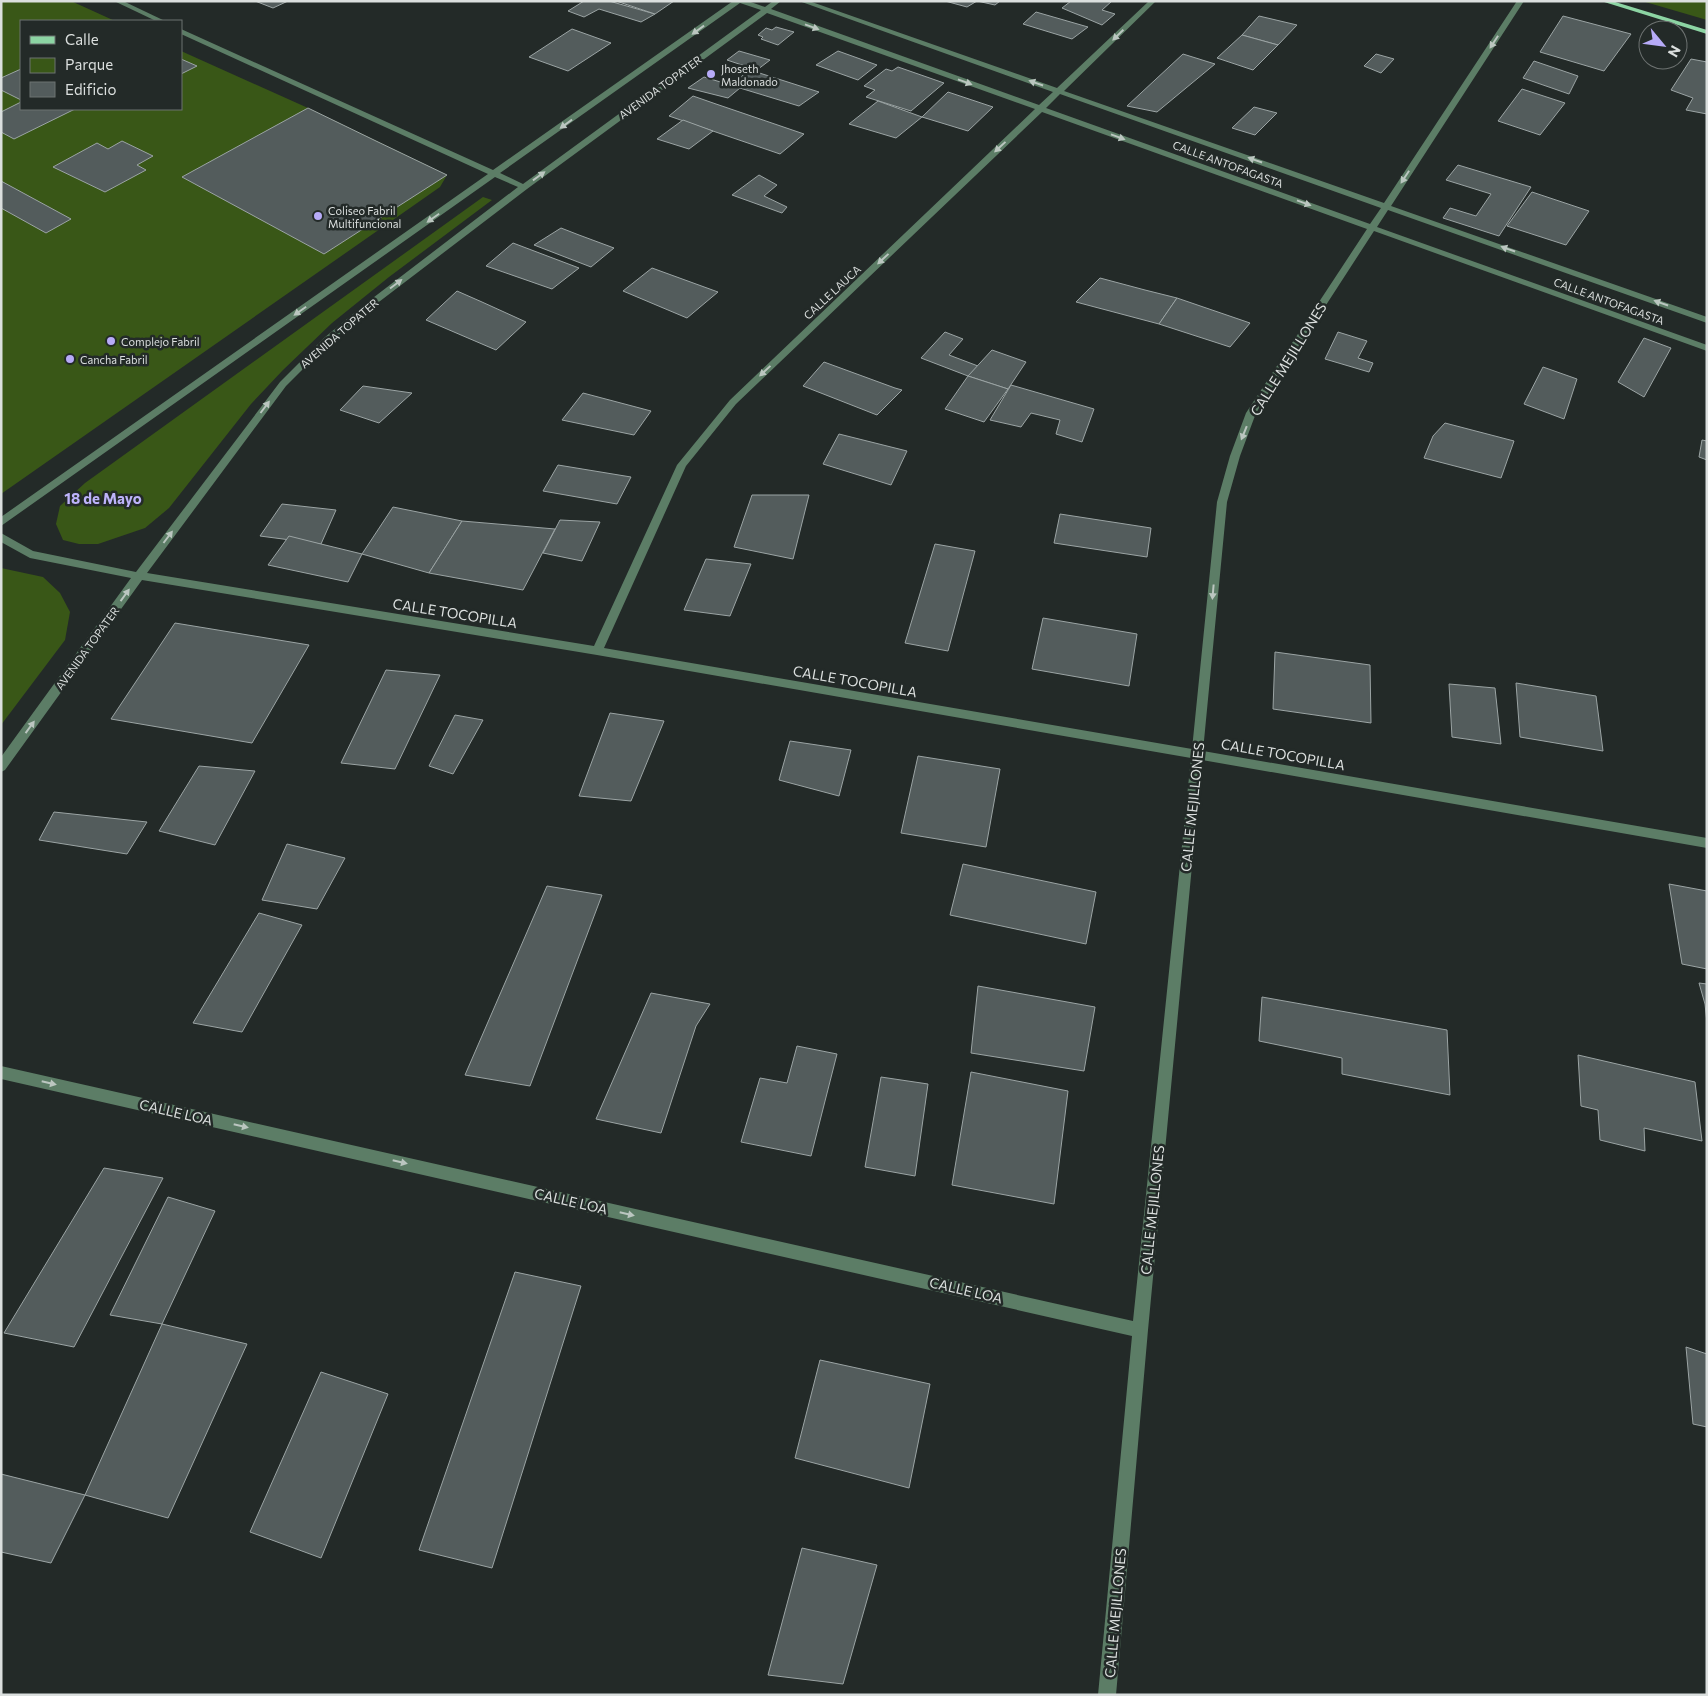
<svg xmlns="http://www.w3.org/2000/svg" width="1708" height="1696" viewBox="0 0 1708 1696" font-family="Commissioner,sans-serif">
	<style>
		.green { fill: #395717 }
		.building { fill: #535c5c; stroke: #9ba4a4 }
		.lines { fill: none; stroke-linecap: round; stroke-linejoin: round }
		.minor { fill: #5c7d66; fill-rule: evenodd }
		.major { fill: #8cd4a3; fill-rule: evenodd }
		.oneway { fill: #bbc6c0 }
		.poi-dot { fill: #b7abf8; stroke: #232a28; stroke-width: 2 }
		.labels { text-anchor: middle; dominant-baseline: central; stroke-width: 5; stroke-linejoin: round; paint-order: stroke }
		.far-poi-label { font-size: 11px; fill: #dbdfde; stroke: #232a28; text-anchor: start }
		.far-street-label { font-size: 11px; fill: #dbdfde; stroke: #232a28 }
		.street-label { font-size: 14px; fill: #dbdfde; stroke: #232a28 }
		.neighbourhood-label { font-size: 15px; font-weight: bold; fill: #bdb3fa; stroke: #232a28 }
	</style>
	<rect width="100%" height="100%" fill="#232a28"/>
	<g class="green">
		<path d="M1 1H71L115 21H21V109H181V51L308 108 447 175 440 187 1 494Z"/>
		<path d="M1642 1H1707V20Z"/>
		<path d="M483 197 492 200 389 277 332 323 283 370 251 404 169 508 145 528 98 544H79L63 540 56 524 60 506 85 483Z"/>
		<path d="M1 568 43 577 60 593 70 612 65 640 1 725Z"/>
	</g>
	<g class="building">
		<path d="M255 1H288L273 8Z"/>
		<path d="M584 1H609L655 14 641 22 599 9 584 17 568 11Z"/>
		<path d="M616 1H674L655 14Z"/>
		<path d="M945 1H1000L995 5 977 1 967 7Z"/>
		<path d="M1071 1H1112L1102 10 1115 14 1102 25 1062 8Z"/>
		<path d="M1036 12 1088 27 1072 39 1023 24Z"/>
		<path d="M1259 16 1297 25 1278 45 1242 35Z"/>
		<path d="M1563 16 1631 34 1604 71 1540 52Z"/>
		<path d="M776 27 794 32 778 45 761 39 763 37 758 35 766 28 772 30Z"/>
		<path d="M572 29 611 43 568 71 529 57Z"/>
		<path d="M1242 35 1278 45 1253 70 1217 58Z"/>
		<path d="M739 51 770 60 757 70 727 60Z"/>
		<path d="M838 51 877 65 858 80 816 65Z"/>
		<path d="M1183 54 1215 64 1157 112 1127 106Z"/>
		<path d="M1376 54 1394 59 1381 73 1364 66Z"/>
		<path d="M181 59 197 66 181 74Z"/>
		<path d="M1691 59 1707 62V114L1686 110 1693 98 1671 90Z"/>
		<path d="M1534 61 1578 76 1569 94 1523 78Z"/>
		<path d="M898 67 944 83 911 111 866 97 875 90 864 86 886 69 892 71Z"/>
		<path d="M21 69V100L1 90V78Z"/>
		<path d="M750 70 819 92 799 106 730 85Z"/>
		<path d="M704 77 740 88 728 98 688 88Z"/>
		<path d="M1522 89 1565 103 1540 135 1498 121Z"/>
		<path d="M948 92 993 107 968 131 922 117Z"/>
		<path d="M693 96 716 104 804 134 780 154 669 116Z"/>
		<path d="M878 101 922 117 896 138 849 124Z"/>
		<path d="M21 102V109H75L14 139 1 132V112Z"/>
		<path d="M1254 107 1277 113 1255 135 1232 128Z"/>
		<path d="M308 108 376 141 447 175 324 254 182 177Z"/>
		<path d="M683 120 713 131 689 149 657 139Z"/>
		<path d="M122 141 153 156 137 165 146 170 105 192 53 167 97 143 108 149Z"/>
		<path d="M1458 165 1531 187 1499 236 1443 218 1450 208 1476 216 1491 194 1446 180Z"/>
		<path d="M759 175 777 185 764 196 787 207 782 213 732 195Z"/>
		<path d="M1 181 71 219 46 233 1 208Z"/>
		<path d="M1532 192 1589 211 1566 245 1507 226Z"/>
		<path d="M561 228 579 235 614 248 591 267 534 245Z"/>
		<path d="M513 243 579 268 552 289 486 266Z"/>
		<path d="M652 268 718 292 687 318 623 291Z"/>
		<path d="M1100 278 1145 290 1177 298 1159 324 1076 302Z"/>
		<path d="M457 291 482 302 526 322 496 350 426 320Z"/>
		<path d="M1177 298 1250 323 1230 347 1159 324Z"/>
		<path d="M945 332 963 339 949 355 978 366 968 376 921 358Z"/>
		<path d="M1338 332 1367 341 1358 358 1373 363 1369 372 1325 359Z"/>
		<path d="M1644 338 1671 348 1644 397 1618 382Z"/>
		<path d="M992 350 1026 362 1008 389 968 376Z"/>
		<path d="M824 362 895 388 902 390 877 415 803 386Z"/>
		<path d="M1543 367 1577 379 1564 419 1524 404Z"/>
		<path d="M968 376 1008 389 984 422 945 409Z"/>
		<path d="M1011 385 1094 409 1082 442 1056 434 1060 420 1031 413 1021 427 990 420Z"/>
		<path d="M363 386 412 393 379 423 340 410Z"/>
		<path d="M583 393 651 411 634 435 562 420Z"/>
		<path d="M1445 423 1514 441 1501 478 1424 458 1433 436Z"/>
		<path d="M839 434 907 451 891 485 823 464Z"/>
		<path d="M1702 440 1707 441V460L1699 457Z"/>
		<path d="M558 465 631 477 617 504 543 491Z"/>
		<path d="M752 495H809L793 559 734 547Z"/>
		<path d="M282 504 336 510 321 544 260 536Z"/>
		<path d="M393 507 462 521 429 573 362 554Z"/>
		<path d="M1060 514 1151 528 1147 557 1054 543Z"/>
		<path d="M560 520 600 522 582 561 543 553Z"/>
		<path d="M462 521 555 529 523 590 429 573Z"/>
		<path d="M289 536 321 544 362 554 348 582 268 565Z"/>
		<path d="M935 544 975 551 948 651 905 643Z"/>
		<path d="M706 559 751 564 730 616 684 610Z"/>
		<path d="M1043 618 1137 634 1129 686 1032 669Z"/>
		<path d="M175 623 309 645 252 743 111 719Z"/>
		<path d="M1275 652 1370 665 1371 723 1273 709Z"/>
		<path d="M386 670 440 675 395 769 341 763Z"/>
		<path d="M1516 683 1596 696 1603 751 1520 737Z"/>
		<path d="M1449 684 1495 688 1501 744 1452 737Z"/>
		<path d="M610 713 664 721 631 801 579 796Z"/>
		<path d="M455 715 483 720 453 774 429 766Z"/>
		<path d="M790 741 851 750 839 796 779 780Z"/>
		<path d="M918 756 1000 769 986 847 901 833Z"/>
		<path d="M199 766 255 771 215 845 159 831Z"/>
		<path d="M54 812 147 822 127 854 39 840Z"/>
		<path d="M287 844 345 858 317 909 262 900Z"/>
		<path d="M963 864 1096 892 1086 944 950 915Z"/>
		<path d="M1669 884 1707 891V969L1682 964Z"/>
		<path d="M547 886 602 895 530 1086 465 1075Z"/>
		<path d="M259 913 302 925 242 1032 193 1023Z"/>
		<path d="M1699 983 1707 984V1023L1705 1004Z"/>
		<path d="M978 986 1095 1007 1084 1071 971 1053Z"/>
		<path d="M651 993 710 1004 696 1026 661 1133 596 1119Z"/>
		<path d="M1262 997 1447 1030 1450 1095 1342 1074V1058L1259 1041Z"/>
		<path d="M797 1046 837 1054 811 1156 741 1142 760 1078 787 1083Z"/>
		<path d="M1578 1055 1695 1082 1702 1141 1644 1128 1645 1151 1600 1140 1598 1110 1581 1106Z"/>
		<path d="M971 1072 1068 1091 1054 1204 952 1185Z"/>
		<path d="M881 1077 928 1084 915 1176 865 1167Z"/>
		<path d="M104 1168 163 1178 74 1347 4 1333Z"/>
		<path d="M168 1197 215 1211 162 1324 110 1315Z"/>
		<path d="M515 1272 581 1286 492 1568 419 1550Z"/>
		<path d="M162 1324 247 1344 168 1518 85 1495Z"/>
		<path d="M1686 1347 1707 1354V1427L1693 1424Z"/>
		<path d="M820 1360 930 1384 909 1488 795 1458Z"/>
		<path d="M321 1372 388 1394 321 1558 250 1532Z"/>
		<path d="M1 1474 85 1495 51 1563 1 1552Z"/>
		<path d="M802 1548 877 1565 843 1684 768 1675Z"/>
	</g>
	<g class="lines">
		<g class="minor">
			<path d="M114 1H123L165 21H156Z"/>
			<path d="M733 1H748L765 7 773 1H781L771 9 1039 105 1053 92 799 1H809L1057 88 1149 1H1156L1064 91 1384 203 1517 1H1524L1391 206 1707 317V323L1388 210 1377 227 1707 345V351L1374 231 1256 413 1240 456 1227 502 1203 751 1707 838V848L1202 760 1148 1330 1116 1695H1098L1132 1336 1 1079V1066L1133 1321 1191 758 597 655 142 580 5 770 1 772V757L131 578 30 558 1 542V533L33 551 136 572 280 382 324 338 365 304 518 187 495 177 1 526V517L488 174 181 34V29L493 170ZM740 3 761 10 523 184 500 173ZM767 13 1035 109 730 400 677 465 594 646 147 573 286 386 330 342 371 308 527 189ZM1060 94 1381 208 1370 224 1046 108ZM1042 112 1367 229 1246 413 1230 456 1217 502 1192 749 604 648 686 466 736 404Z"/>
		</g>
		<path class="major" d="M1601 1H1612L1707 30V34Z"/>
	</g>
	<defs><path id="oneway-solid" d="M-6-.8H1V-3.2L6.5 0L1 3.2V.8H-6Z" transform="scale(1.25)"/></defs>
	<g class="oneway">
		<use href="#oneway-solid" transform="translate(812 27) rotate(20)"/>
		<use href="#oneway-solid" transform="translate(698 30) rotate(144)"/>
		<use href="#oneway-solid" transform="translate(1118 35) rotate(136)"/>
		<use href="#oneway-solid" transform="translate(1494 42) rotate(123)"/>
		<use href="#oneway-solid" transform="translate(965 82) rotate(20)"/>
		<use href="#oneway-solid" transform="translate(1036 83) rotate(-161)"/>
		<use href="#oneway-solid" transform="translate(566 124) rotate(144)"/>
		<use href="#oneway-solid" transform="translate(1118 137) rotate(20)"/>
		<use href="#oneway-solid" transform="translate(1000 147) rotate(137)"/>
		<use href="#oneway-solid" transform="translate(1255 160) rotate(-161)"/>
		<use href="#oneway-solid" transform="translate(539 176) rotate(-36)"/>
		<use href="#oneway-solid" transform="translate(1405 177) rotate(123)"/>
		<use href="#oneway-solid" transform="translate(1304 203) rotate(20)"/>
		<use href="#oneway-solid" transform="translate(433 218) rotate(145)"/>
		<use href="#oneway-solid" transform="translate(1508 249) rotate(-161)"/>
		<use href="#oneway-solid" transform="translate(883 259) rotate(137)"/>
		<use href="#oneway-solid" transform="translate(396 284) rotate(-37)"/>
		<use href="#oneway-solid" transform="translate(1661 303) rotate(-161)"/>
		<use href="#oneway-solid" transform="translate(300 311) rotate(145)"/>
		<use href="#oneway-solid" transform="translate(765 371) rotate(137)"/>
		<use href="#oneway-solid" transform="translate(265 407) rotate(-53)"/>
		<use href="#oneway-solid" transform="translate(1244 433) rotate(112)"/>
		<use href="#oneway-solid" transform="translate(168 537) rotate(-53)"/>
		<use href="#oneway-solid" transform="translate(1213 592) rotate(95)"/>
		<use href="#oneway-solid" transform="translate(125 595) rotate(-54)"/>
		<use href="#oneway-solid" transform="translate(30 727) rotate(-54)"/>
		<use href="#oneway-solid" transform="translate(49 1083) rotate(13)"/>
		<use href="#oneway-solid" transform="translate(241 1126) rotate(13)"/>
		<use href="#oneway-solid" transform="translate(400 1162) rotate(13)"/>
		<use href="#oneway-solid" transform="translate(627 1214) rotate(13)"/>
	</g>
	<g class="poi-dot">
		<circle cx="711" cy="74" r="5"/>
		<circle cx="318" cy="216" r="5"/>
		<circle cx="111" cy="341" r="5"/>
		<circle cx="70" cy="359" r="5"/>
	</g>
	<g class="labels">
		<g class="far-poi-label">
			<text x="721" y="68">Jhoseth<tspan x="721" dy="13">Maldonado</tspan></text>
			<text x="328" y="210">Coliseo Fabril<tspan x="328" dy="13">Multifuncional</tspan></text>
			<text x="121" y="341">Complejo Fabril</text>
			<text x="80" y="359">Cancha Fabril</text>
		</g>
		<g class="far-street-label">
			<text transform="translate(660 87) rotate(-36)">AVENIDA TOPATER</text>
			<text transform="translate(1228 164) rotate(20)">CALLE ANTOFAGASTA</text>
			<text transform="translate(832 292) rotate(-43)">CALLE LAUCA</text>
			<text transform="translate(1609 301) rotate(20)">CALLE ANTOFAGASTA</text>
			<text transform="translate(339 333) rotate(-41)">AVENIDA TOPATER</text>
			<text transform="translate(87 648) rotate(-54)">AVENIDA TOPATER</text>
		</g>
		<g class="street-label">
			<text transform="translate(1288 359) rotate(-58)">CALLE MEJILLONES</text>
			<text transform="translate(455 613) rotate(9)">CALLE TOCOPILLA</text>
			<text transform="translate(855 681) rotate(10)">CALLE TOCOPILLA</text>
			<text transform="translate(1283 754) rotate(10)">CALLE TOCOPILLA</text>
			<text transform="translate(1192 807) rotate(-84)">CALLE MEJILLONES</text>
			<text transform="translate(176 1112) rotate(13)">CALLE LOA</text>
			<text transform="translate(571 1201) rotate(13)">CALLE LOA</text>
			<text transform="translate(1152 1210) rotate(-84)">CALLE MEJILLONES</text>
			<text transform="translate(966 1290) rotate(13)">CALLE LOA</text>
			<text transform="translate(1115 1613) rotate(-85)">CALLE MEJILLONES</text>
		</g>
		<g class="neighbourhood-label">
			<text x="103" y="498">18 de Mayo</text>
		</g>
	</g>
	<rect width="1708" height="1696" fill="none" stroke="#dbdfde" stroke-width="5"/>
	<rect x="20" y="20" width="162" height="90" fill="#232a28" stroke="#6d7271"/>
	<rect x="30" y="36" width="25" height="8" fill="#8cd4a3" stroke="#6d7271"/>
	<text x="65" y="45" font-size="15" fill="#dbdfde">Calle</text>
	<rect x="30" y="58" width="25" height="15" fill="#395717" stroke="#6d7271"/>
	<text x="65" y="70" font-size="15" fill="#dbdfde">Parque</text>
	<rect x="30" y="82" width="25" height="15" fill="#535c5c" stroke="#6d7271"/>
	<text x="65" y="95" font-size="15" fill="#dbdfde">Edificio</text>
	<g transform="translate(1663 45) rotate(119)"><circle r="24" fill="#232a28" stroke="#6d7271"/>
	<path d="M0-4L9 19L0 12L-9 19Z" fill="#b7abf8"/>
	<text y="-8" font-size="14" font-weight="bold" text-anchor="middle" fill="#dbdfde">N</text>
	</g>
</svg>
